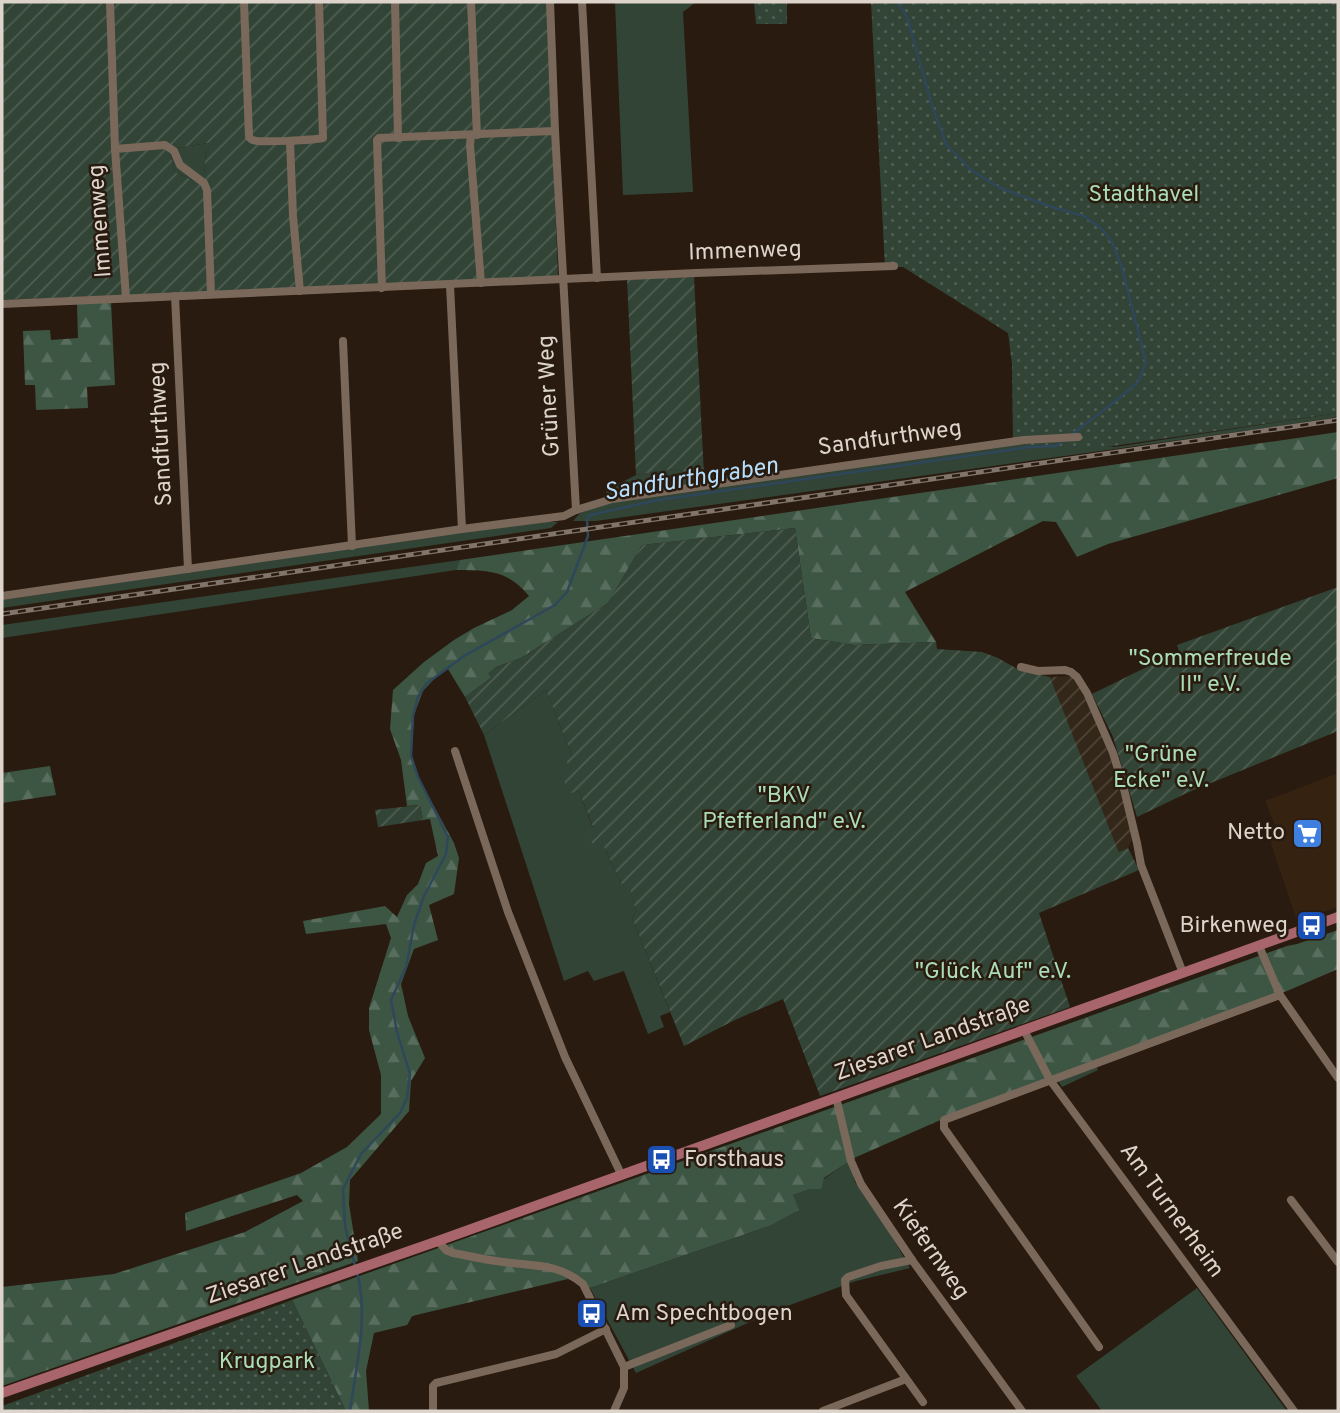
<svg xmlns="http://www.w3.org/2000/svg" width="1340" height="1413" viewBox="0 0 1340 1413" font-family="Overpass,sans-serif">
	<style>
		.built { fill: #352211 }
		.industrial { fill: url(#industrial-furrows) }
		.grass { fill: #324436 }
		.forest { fill: url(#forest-firs) }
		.park { fill: url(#park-dots) }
		.garden { fill: url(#garden-furrows); fill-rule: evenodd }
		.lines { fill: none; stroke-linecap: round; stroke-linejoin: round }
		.stream { stroke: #2e475a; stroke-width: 2.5 }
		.minor { stroke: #7a695b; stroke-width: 8 }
		.major { stroke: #a8656b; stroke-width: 10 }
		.rail-casing { stroke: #81756b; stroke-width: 5 }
		.rail { stroke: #291b0f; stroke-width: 2.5; stroke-dasharray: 8; stroke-linecap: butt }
		.labels { text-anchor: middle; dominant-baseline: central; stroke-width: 5; stroke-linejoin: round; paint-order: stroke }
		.park-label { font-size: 23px; fill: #a9dcb7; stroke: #291b0f }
		.street-label { font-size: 23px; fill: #ddd4cc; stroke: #291b0f }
		.poi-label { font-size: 23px; fill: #ddd4cc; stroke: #291b0f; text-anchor: end }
		.water-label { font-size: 24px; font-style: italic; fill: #b7dffd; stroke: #291b0f }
	</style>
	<defs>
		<pattern id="industrial-furrows" width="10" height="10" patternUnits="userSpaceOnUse" patternTransform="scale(1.75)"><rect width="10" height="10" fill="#332719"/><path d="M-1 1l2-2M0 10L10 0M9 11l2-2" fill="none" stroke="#504539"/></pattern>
		<pattern id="forest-firs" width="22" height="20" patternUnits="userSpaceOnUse" patternTransform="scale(1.75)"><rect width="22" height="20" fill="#3c5643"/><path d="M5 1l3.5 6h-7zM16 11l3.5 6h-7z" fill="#586d5d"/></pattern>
		<pattern id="park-dots" width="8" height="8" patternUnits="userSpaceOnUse" patternTransform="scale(1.75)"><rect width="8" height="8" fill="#324436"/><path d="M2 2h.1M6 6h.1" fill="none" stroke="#4f5e52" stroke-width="1.8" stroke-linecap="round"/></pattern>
		<pattern id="garden-furrows" width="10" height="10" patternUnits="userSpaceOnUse" patternTransform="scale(1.75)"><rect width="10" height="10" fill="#324436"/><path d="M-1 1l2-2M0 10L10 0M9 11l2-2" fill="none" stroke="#4f5e52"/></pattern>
	</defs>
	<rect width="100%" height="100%" fill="#291b0f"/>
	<path class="built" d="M1338 773V907L1297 921 1266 829 1275 825 1265 801Z"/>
	<path class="industrial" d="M1070 676 1076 680 1095 718 1116 773 1127 815 1132 839 1128 848 1118 852 1050 677Z"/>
	<g class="grass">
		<path d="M615 2H696L683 12 693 192 623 195Z"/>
		<path d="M208 143 212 146 206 149 204 177 199 183 175 172 171 156 176 148Z"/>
		<path d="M1338 413V417L1266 428 596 521H573L580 513 609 502 1012 444 1060 442 1115 447Z"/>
		<path d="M674 469 704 475 746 476 607 497 606 490 636 475Z"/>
		<path d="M545 522H558L551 528 2 608V600L463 532Z"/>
		<path d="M460 560 456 570 2 638V625Z"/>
		<path d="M546 690 572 756 568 794 579 791 593 828 586 834 604 847 622 885 630 888 636 912 632 918 670 1012 660 1016 664 1027 648 1034 624 971 594 981 588 971 564 981 484 735Z"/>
		<path d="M1095 1061 1098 1070 1062 1087 1055 1076Z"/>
		<path d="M849 1161 855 1182 887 1228 910 1268 856 1281 779 1309 636 1373 590 1288 769 1226 793 1195 810 1189Z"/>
		<path d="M1197 1288 1287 1411H1102L1076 1376Z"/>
	</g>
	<g class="forest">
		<path d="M111 302 115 385 87 387 88 408 36 410 35 385H25L23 331 50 330 51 340 78 338 77 303Z"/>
		<path d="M1338 432V478L1108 544 1077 557 1056 522 1043 521 905 592 936 642 854 645 811 638 795 528 642 545 608 603 521 658 496 667 491 678 465 697 448 669 436 677 423 691 414 715 411 758 416 773 454 843 459 858 454 894 429 905 438 940 414 949 401 984 408 1016 425 1058 411 1081 409 1111 350 1180 349 1204 358 1261 2 1386V1287L114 1274 245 1232 303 1201 297 1195 186 1231 185 1213 301 1173 347 1147 381 1114V1075L369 1030V1008L391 938 386 924 306 934 303 921 385 906 397 917 407 895 418 884 426 863 438 856 430 819 423 820 420 805 407 806 401 760 390 729 393 690 424 662 454 640 474 628 512 610 529 596C508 570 487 570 456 570L460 560Z"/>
		<path d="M50 766 56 795 2 803V773Z"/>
		<path d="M1338 930V969L1287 991 945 1118 854 1158 824 1178 821 1189H810L793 1195 799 1210 769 1226 590 1288 568 1279 412 1316 407 1325 374 1333 366 1371 369 1411H346L292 1300 1287 946 1297 944Z"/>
	</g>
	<g class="park">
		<path d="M754 2H787V24H756Z"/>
		<path d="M871 2H1338V413L1099 448 1013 444 1012 364 1008 333 903 267H885Z"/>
		<path d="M292 1300 346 1411H2V1406Z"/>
	</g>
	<g class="garden">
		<path d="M2 2H547L558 276 384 285 2 300ZM208 143 211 146 206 149 204 176 199 183 175 172 171 156 176 148Z"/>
		<path d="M694 277 704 475 674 469 636 475 627 279Z"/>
		<path d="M795 528 811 638 854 645 936 642 937 649 982 652 998 658 1021 671 1050 677 1117 848 1119 852 1128 848 1139 870 1039 913 1070 1007 820 1096 783 999 735 1020 684 1046 632 918 636 912 630 889 622 885 604 847 593 844 585 834 593 827 579 791 568 794 563 776 570 773 566 758 572 756 546 690 484 735 465 697 491 678 488 673 496 667 521 658 608 603 642 545Z"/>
		<path d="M1338 587V731L1189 792 1137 817 1113 737 1092 694 1179 651 1177 645Z"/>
		<path d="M420 805 423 820 378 827 375 810Z"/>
	</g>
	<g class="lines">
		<g class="stream">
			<path d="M897 2 907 17 933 109 946 144 971 170 1000 188 1055 208 1084 216 1102 229 1112 242 1122 268 1146 362 1138 382 1118 399 1071 435"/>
			<path d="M355 1266 345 1226 343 1189 361 1154 400 1113 407 1098 410 1074 397 1032 391 1000 406 967 414 925 424 896 446 854 448 837 418 777 411 756 413 716 418 697 426 684 464 656 555 605 567 592 588 536 587 520 590 515 658 500 1030 447 1056 446 1063 441"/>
			<path d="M350 1411C356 1366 369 1317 357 1272"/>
		</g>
		<g class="minor">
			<path d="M110 2 115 149 126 298"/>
			<path d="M244 2 249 137C250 138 251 140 253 140 259 143 314 140 323 138L319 2"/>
			<path d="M395 2 398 138"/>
			<path d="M471 2 477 135"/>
			<path d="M550 2 555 131 576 510"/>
			<path d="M582 2 597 278"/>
			<path d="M471 135 470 145 481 283"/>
			<path d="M290 141 293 216 300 291"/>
			<path d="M115 149 165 145 174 151 180 165 204 183 207 190 211 294"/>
			<path d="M450 285 462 529"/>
			<path d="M382 288 377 140 379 138 555 131"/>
			<path d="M175 296 188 569"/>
			<path d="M2 304 696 273 894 266"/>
			<path d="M343 341 352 546"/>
			<path d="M2 596 462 529 564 516 576 510 612 499 1024 440 1078 437"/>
			<path d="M1021 667 1038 671 1065 670 1071 672 1077 677 1087 693 1113 753 1123 785 1137 843 1141 865 1183 973"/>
			<path d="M455 751 508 912 565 1057 621 1174"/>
			<path d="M1259 946 1280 995 1338 1078"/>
			<path d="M1024 1030 1050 1080 1294 1411"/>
			<path d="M836 1097 851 1161 861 1184 912 1260 1022 1411"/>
			<path d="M1291 1200 1338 1262"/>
			<path d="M438 1241 446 1250 453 1253C469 1256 486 1260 503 1262 533 1266 558 1263 583 1284L624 1367V1388L614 1411"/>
			<path d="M912 1260 881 1266 848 1277 845 1280 846 1295 923 1402"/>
			<path d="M1099 1347 944 1128V1120L1280 995"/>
			<path d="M624 1367 731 1325"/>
			<path d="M433 1411V1386L436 1383 556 1354 606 1329"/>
			<path d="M823 1411 906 1379"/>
		</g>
		<path class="major" d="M2 1393 438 1241 1338 917"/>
		<defs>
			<path id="rail" d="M2 614 1338 420"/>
		</defs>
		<use href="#rail" class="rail-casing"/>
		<use href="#rail" class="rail"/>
	</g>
	<defs>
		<symbol id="supermarket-square" viewBox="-11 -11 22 22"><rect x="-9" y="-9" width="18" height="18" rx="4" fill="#3f7fe0" stroke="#291b0f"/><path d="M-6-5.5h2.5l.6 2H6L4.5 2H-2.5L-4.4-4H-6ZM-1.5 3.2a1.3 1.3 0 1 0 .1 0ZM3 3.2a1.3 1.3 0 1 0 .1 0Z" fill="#fff"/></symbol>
		<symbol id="bus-square" viewBox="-11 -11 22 22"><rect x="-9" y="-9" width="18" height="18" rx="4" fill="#1a4fb4" stroke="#291b0f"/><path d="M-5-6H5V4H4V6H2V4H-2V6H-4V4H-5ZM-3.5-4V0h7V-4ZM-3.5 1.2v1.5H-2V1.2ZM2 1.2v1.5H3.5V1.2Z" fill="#fff"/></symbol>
	</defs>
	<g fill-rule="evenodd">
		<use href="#supermarket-square" x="1290" y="816" width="35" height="35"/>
		<use href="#bus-square" x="1294" y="908" width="35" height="35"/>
		<use href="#bus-square" x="644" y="1142" width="35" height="35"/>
		<use href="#bus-square" x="574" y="1296" width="35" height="35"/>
	</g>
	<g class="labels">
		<g class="park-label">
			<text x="1144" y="195">Stadthavel</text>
			<text x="1210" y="659">"Sommerfreude<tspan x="1210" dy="26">II" e.V.</tspan></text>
			<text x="1161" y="755">"Grüne<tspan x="1161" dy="26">Ecke" e.V.</tspan></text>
			<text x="784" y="796">"BKV<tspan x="784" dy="26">Pfefferland" e.V.</tspan></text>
			<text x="993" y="972">"Glück Auf" e.V.</text>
			<text x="267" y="1362">Krugpark</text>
		</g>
		<g class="street-label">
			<text transform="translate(101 221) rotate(-94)">Immenweg</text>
			<text transform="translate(745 252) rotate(-2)">Immenweg</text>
			<text transform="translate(550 396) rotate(-93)">Grüner Weg</text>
			<text transform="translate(162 434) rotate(-93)">Sandfurthweg</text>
			<text transform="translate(890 439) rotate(-8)">Sandfurthweg</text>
			<text transform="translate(933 1040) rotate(-20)">Ziesarer Landstraße</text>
			<text transform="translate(1171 1211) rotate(54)">Am Turnerheim</text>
			<text transform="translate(930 1250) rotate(55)">Kiefernweg</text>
			<text transform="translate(305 1265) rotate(-19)">Ziesarer Landstraße</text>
		</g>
		<g class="poi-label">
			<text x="1285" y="833">Netto</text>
			<text x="1288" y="926">Birkenweg</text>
			<text x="684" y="1160" text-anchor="start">Forsthaus</text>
			<text x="615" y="1314" text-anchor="start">Am Spechtbogen</text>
		</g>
		<g class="water-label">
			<text transform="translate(691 480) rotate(-9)">Sandfurthgraben</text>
		</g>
	</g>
	<rect width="1340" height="1413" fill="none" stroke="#ddd4cc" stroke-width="7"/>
</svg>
